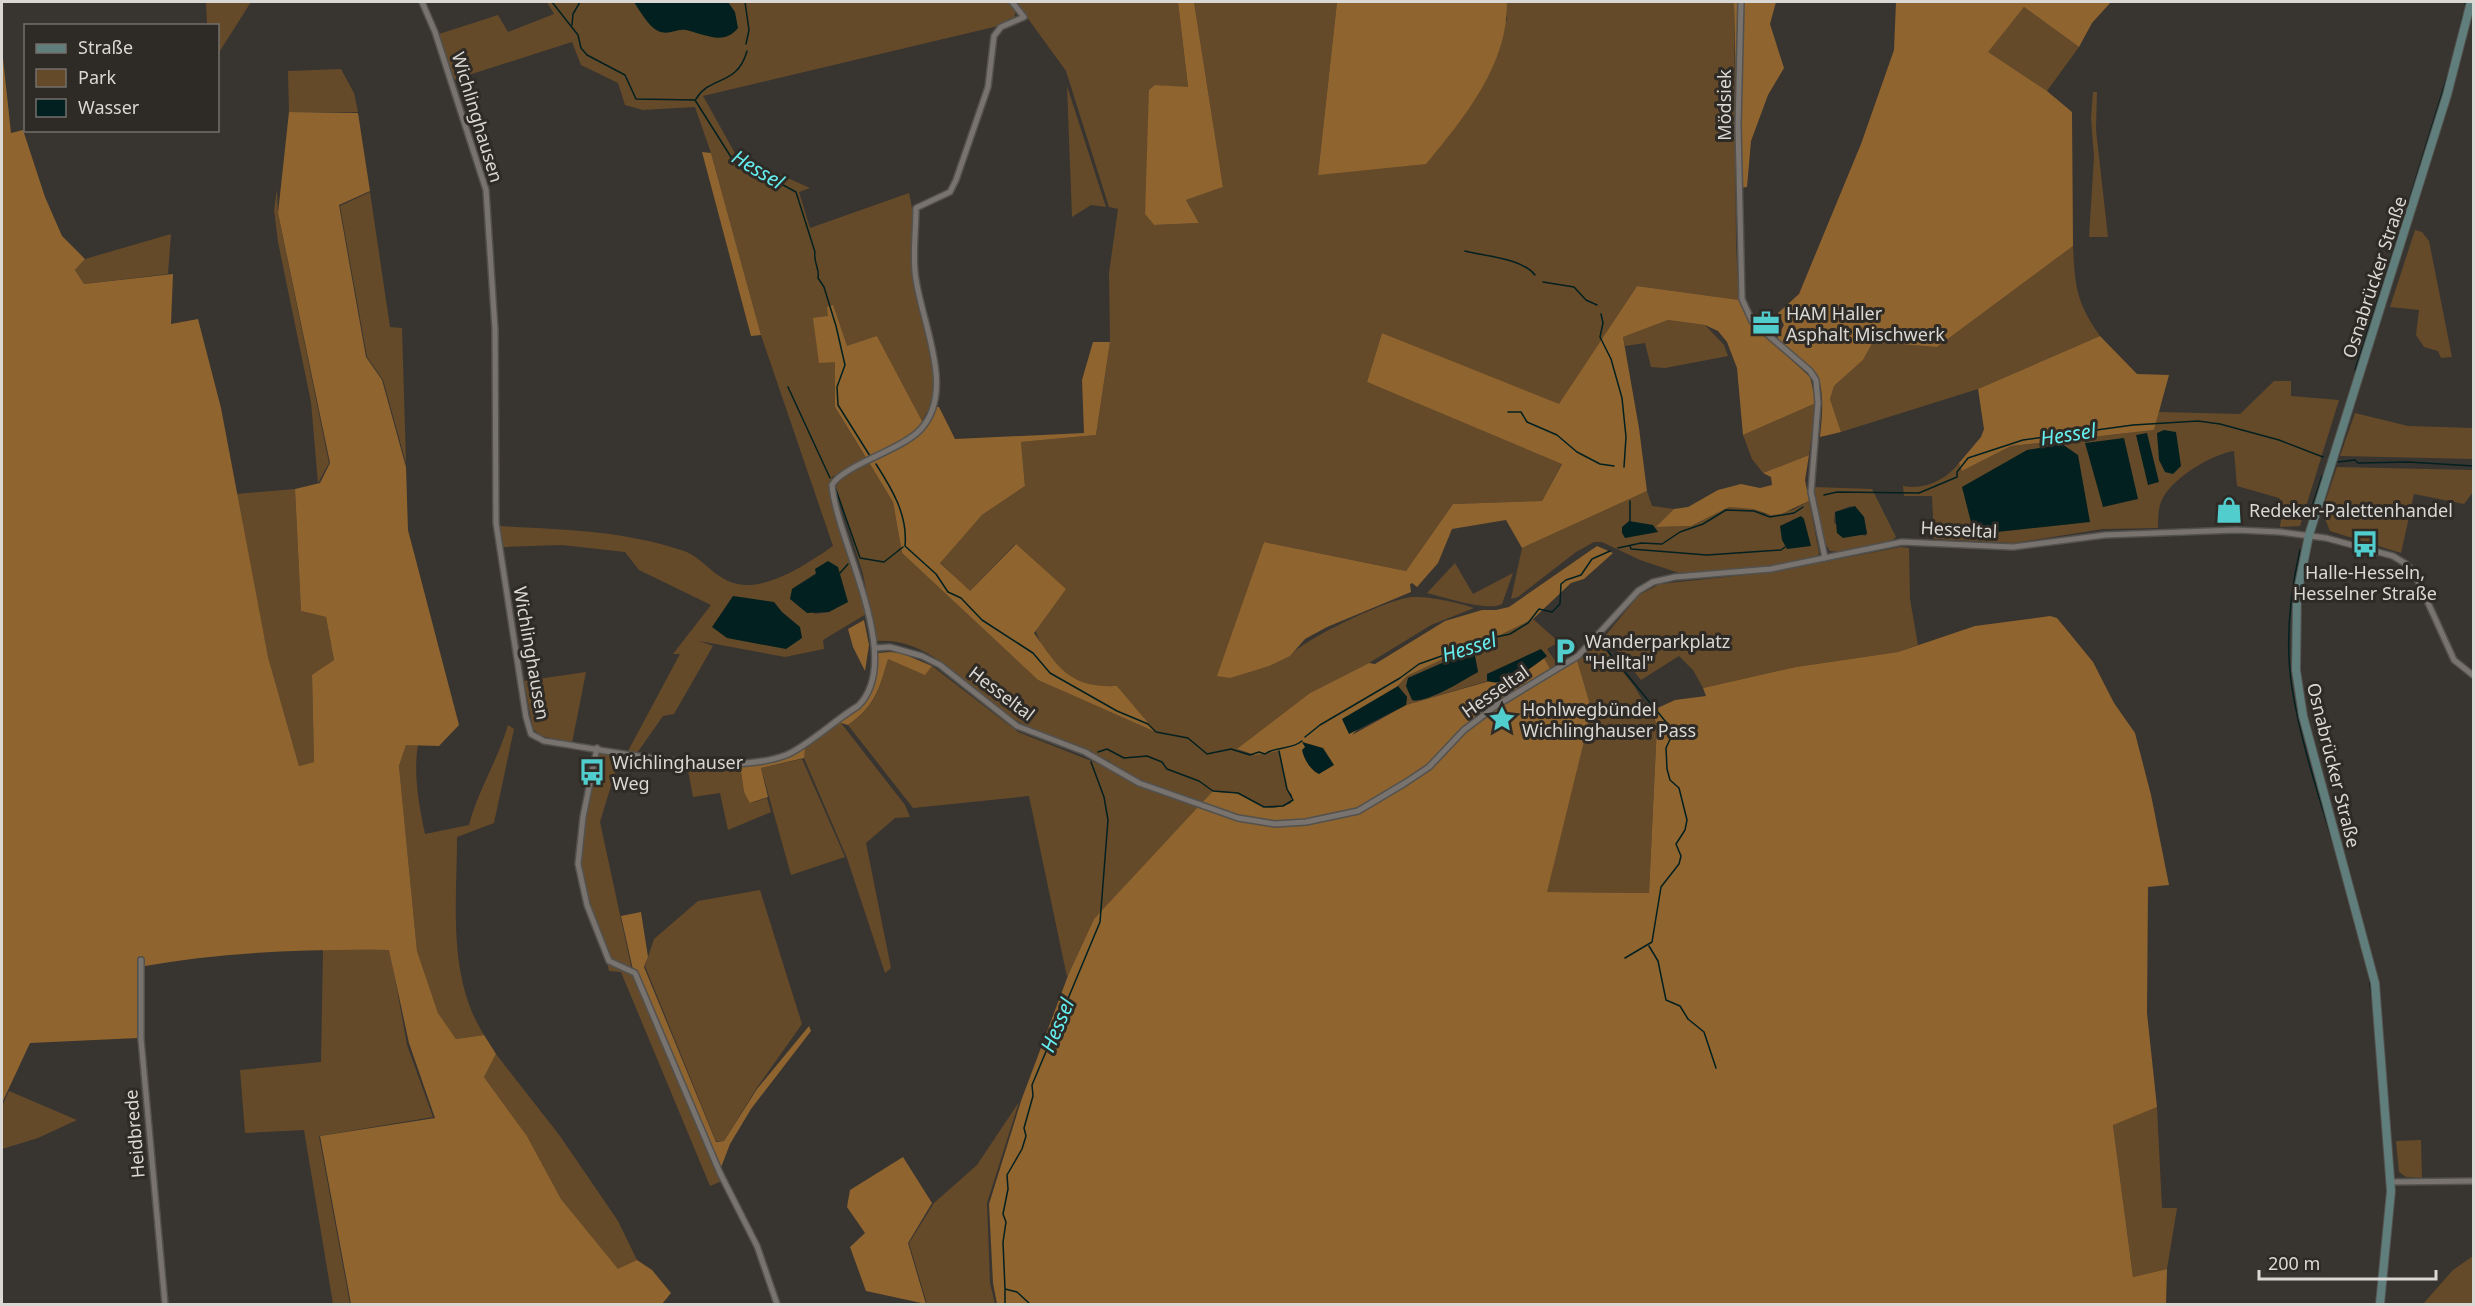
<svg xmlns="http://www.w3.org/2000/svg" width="2475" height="1306" viewBox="0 0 2475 1306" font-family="'Noto Sans',sans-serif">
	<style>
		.green { fill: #654a29; fill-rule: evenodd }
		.forest { fill: #8f642f }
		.water { fill: #022020 }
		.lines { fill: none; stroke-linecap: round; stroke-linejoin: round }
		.stream { stroke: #022020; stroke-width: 1.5 }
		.minor-casing { stroke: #53514d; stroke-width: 8 }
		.secondary-casing { stroke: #53514d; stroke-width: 10 }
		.minor { stroke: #78736f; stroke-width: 5 }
		.secondary { stroke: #5f7e7c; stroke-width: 8 }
		.labels { text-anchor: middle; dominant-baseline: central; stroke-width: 6; stroke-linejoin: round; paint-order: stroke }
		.street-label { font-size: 18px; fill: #dad8d5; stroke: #2e2a26 }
		.poi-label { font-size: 18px; fill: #dad8d5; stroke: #2e2a26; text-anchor: start }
		.water-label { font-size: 20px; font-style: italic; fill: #65eeee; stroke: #2e2a26 }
	</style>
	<rect width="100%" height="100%" fill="#383430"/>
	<g class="green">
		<path d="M206 2H251L218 54V26L207 25Z"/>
		<path d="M547 2H1009L1016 10 1014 19 998 26 703 96 736 155 810 188 799 192 810 228 909 193C915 214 912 236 912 258 913 302 942 353 934 396 933 404 926 413 922 421L877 336 835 362V407L867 460 832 477 830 484 866 614 823 640 824 649 785 657 699 641 713 646 674 714 663 716 637 753 628 751 680 654H673L711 605 639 570 625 552 562 545 502 547 499 526C565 530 621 530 684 551 705 558 717 585 747 585 776 585 810 562 833 546L761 335 711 153 695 107 643 110 625 105 618 83 581 65 572 42 453 80 439 34 498 15 508 32 554 14ZM816 573 829 612 815 614 792 589Z"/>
		<path d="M1016 2H1178L1188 88 1155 85 1145 214 1154 225 1199 223 1186 200 1223 187 1194 2H1337L1318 175 1507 20V2H1734L1736 245 1739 300 1637 286 1559 405 1382 333 1367 382 1562 463 1542 501 1453 504 1406 571 1264 542 1218 676 1290 656C1304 639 1391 597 1414 597 1428 596 1461 603 1474 608L1431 625 1369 663 1310 693 1238 750 1250 755 1279 751 1287 789 1293 800 1283 806 1264 807 1238 793 1220 794 1094 919 1067 977 1029 796 913 808 848 725C876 706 879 690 888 659L925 674 932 666 1018 732 1099 764 1111 762C1080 745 1045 737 1014 719 969 693 935 637 876 641L863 574 836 487 840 479 869 463 893 502 902 553 1038 680 1155 731 1117 686C1109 686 1100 688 1093 687 1032 676 1026 593 1015 544L969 592 940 562 982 515 1025 486 1021 442 1096 435 1110 342 1109 273 1118 209 1109 207 1066 71Z"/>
		<path d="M2024 7 2079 47 2047 91 1987 52Z"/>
		<path d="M341 69 354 93 358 112H289L288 71Z"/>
		<path d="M1067 86 1106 207 1091 205 1072 217Z"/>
		<path d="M2093 92H2097L2096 130 2108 237H2089L2094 157 2091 118Z"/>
		<path d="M277 189 278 213 329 463 318 483 311 402 278 242 274 210Z"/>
		<path d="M370 192 390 327 402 328 406 463 383 380 367 357 340 206Z"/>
		<path d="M2415 230 2422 232 2429 241 2452 357 2441 358 2438 351 2424 347 2416 335 2419 310 2390 307Z"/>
		<path d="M171 234 168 274 84 284 75 270 85 259Z"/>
		<path d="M2073 246C2075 286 2076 302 2100 336L1978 389 1841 432 1830 399 1834 386 1863 360 1873 342 1937 347Z"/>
		<path d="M1668 320 1705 325 1724 345 1728 356 1665 368 1651 367 1645 343 1625 346 1623 337Z"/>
		<path d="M2274 381H2291V396L2339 400 2300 526 2280 527 2283 505 2279 498 2237 486 2234 451C2212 454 2175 477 2164 496 2158 505 2158 517 2158 528L2103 529 2014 543 1934 539 1932 496H1904L1903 486C1925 490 1946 480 1959 463L1962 471 2011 446 2154 430 2159 412 2240 414Z"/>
		<path d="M1816 403 1809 455 1763 473 1752 459 1743 435Z"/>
		<path d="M2355 413 2408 426 2473 428V459L2340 456Z"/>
		<path d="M2337 467 2473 470V492L2464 504 2414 494 2401 553 2330 531 2322 511Z"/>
		<path d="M1814 487 1872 489 1896 537 1890 542 1840 552 1830 551 1824 541ZM1851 506 1864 517 1867 534 1865 536 1834 523 1835 512Z"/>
		<path d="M295 489 301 611 326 617 334 660 312 676 314 762 299 766 268 657 235 494Z"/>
		<path d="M1647 491 1652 506 1674 509 1657 527 1691 526 1729 507 1753 509 1765 514 1793 510 1809 501 1819 553 1817 557 1771 567 1679 573 1640 560 1602 542H1594L1576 552 1518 597 1511 599 1522 548Z"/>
		<path d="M1901 547 1909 548 1910 599 1918 645 1898 652 1796 667 1703 688 1693 670 1679 656 1641 680 1605 636 1639 595 1660 584 1772 572Z"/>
		<path d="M1455 563 1473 594 1513 573 1502 604C1488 612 1444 597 1427 593Z"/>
		<path d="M1533 619 1559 642 1547 649 1558 665 1550 669 1544 658 1547 656 1487 674V681L1406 705 1407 697 1398 686 1407 676 1471 646 1484 636 1500 635ZM1471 650 1474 651 1478 672 1436 694 1414 701 1408 678Z"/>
		<path d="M1599 642 1634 686 1657 724 1649 893 1546 892 1588 725 1589 701 1577 660Z"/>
		<path d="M586 672 572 743 541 736 533 729 524 681Z"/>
		<path d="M841 723 905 805 910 817 895 818 866 843 891 968 885 973 847 858 804 758V747Z"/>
		<path d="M508 725 514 729 494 823 457 837C457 903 447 976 484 1035L456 1039 438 1013 417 951 399 766 406 745 418 744C413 774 419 805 425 834L469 825C478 790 498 760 508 725Z"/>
		<path d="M598 752 620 756 600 822 633 975 722 1181 710 1186 621 972 609 971C603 940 590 912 582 881 574 846 591 787 598 752Z"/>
		<path d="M802 759 845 857 791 875 761 768Z"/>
		<path d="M687 765H740L744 792 751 803 767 798 771 812 728 830 720 793 693 797Z"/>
		<path d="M760 890 802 1024 756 1089 724 1141H716L645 966 654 939 698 901Z"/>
		<path d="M323 949 390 950 407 1045 433 1117 319 1136 350 1304H333L304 1130 245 1133 240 1070 321 1062Z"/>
		<path d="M496 1054 560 1136 618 1221 637 1260 618 1270 561 1199 527 1136 484 1077Z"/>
		<path d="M9 1091 77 1120 38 1138 2 1149V1106Z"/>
		<path d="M1019 1102 987 1203 990 1283 995 1304H927L909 1243 934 1203 977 1165Z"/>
		<path d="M2157 1107 2162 1208H2177L2167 1269 2133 1277 2113 1124Z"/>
		<path d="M2421 1140 2422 1178 2406 1177 2399 1172 2396 1141Z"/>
		<path d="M2473 1256V1304H2423L2453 1270Z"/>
	</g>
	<g class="forest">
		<path d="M1178 2H1194L1223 187 1186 200 1199 223 1154 225 1145 214 1149 90 1155 85 1188 87Z"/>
		<path d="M1337 2H1507C1508 65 1464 118 1426 164L1318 175Z"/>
		<path d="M1734 2H1776L1770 24 1784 68 1768 95 1751 141 1747 187 1738 188Z"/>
		<path d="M1896 2H2111L2092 23 2079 47 2024 7 1988 52 2047 91 2072 112 2073 246 1937 347 1873 342 1863 360 1834 386 1830 399 1841 432 1820 437C1822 416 1825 394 1817 374L1776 340 1784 325 1778 313 1799 294 1861 144 1894 50Z"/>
		<path d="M2 49 11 133 23 130 45 197 62 236 85 259 75 270 84 284 173 274 171 324 198 319 221 408 268 657 299 766 314 762 312 675 334 660 326 617 301 611 295 489 320 483 330 463 278 213 289 112 358 113 370 191 339 205 366 357 382 380 406 467 408 530 459 725 439 746 406 745 399 766 417 951 438 1013 456 1039 484 1035 496 1054 484 1077 527 1136 561 1199 618 1269 637 1260 652 1270 671 1293 662 1304H351L320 1136 435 1118 409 1043 389 950C305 949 222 952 139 967L138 1038 30 1043 2 1103Z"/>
		<path d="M702 152 711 153 761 335 751 336Z"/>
		<path d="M1637 286 1739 300 1749 321 1810 377 1816 403 1743 435 1737 368 1727 342 1718 331 1705 325 1668 320 1623 337 1639 428 1647 491 1522 548 1506 520 1452 529 1438 563 1417 587 1412 583 1410 584 1411 592 1327 627 1305 639 1290 656 1269 666 1230 678 1217 676 1264 542 1406 571 1453 504 1542 501 1562 464 1367 382 1382 333 1559 404Z"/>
		<path d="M833 305 847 346 877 336 922 421 927 424 936 407H939L955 439 1084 433 1082 380 1093 342H1110L1096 435 1021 442 1025 486 982 515 940 563 970 591 1016 544 1066 589 1034 633C1059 669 1070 688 1117 686L1156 732 1038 680 902 553 893 502 835 407V362L819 363 813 318 828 316 827 307Z"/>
		<path d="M2100 336 2137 374 2169 375 2154 430 2011 446 1962 471 1959 463 1981 437 1984 429 1978 389Z"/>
		<path d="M1809 455 1805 480 1809 501 1781 514 1771 515 1753 509 1729 507 1691 526 1656 527 1674 509 1688 507 1718 490 1741 484 1760 488 1772 485 1771 477 1763 473Z"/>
		<path d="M1597 546 1613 553 1584 579 1571 583 1533 619 1500 635 1484 637 1471 646 1407 676 1352 735 1406 705 1528 670 1544 658 1553 674 1577 660 1589 701 1588 725 1547 892 1649 893 1657 725 1651 711 1675 700 1706 696 1703 688 1796 667 1898 652 1975 626 2050 616 2057 618 2093 662 2114 703 2135 733 2151 795 2169 885 2148 887 2147 1013 2157 1107 2113 1125 2133 1277 2167 1269 2166 1304H997L993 1283 989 1204 1021 1101 1069 973 1094 919 1213 791C1222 794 1233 791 1242 795 1263 804 1263 814 1291 803L1292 795 1287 789 1279 751 1255 755 1237 749 1310 693 1369 663 1375 664 1445 621 1482 610H1496L1509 607Z"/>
		<path d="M864 620 869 645 865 671 853 647 848 629Z"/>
		<path d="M890 652 901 653 932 666 925 675 888 659C879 690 875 706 848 725L841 723 805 747 804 758 761 768 768 797 750 803 744 792 740 765 788 756 860 709 869 697 878 653Z"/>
		<path d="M641 912 648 957 644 967 716 1142 724 1141 757 1089 809 1026 811 1031 751 1109 730 1144 720 1170 633 970 621 916Z"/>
		<path d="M903 1157 932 1203 908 1243 926 1304 866 1291 850 1247 865 1233 847 1207 850 1190Z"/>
	</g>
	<g class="water">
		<path d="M634 2H728L735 12 738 28C724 46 704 34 686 30 676 28 669 36 658 31 648 26 640 11 634 2Z"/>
		<path d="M2164 430 2176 432 2181 466 2173 474 2165 472 2159 460 2157 433Z"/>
		<path d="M2147 433 2159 482 2148 485 2136 435Z"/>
		<path d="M2124 438 2138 499 2103 507 2085 443Z"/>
		<path d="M2062 444 2078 455 2090 522 1997 532 1973 530 1962 487 2027 450Z"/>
		<path d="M1855 506 1864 517 1867 534 1843 538 1837 533 1835 512Z"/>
		<path d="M1801 516 1804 519 1811 546 1787 549 1782 540 1780 526Z"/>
		<path d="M1629 521 1653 525 1658 532 1625 538 1622 533V527Z"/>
		<path d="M828 561 838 567 848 602 829 612 807 613 790 599 792 589 816 574 815 569Z"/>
		<path d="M733 596 774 602 782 612 800 627 802 638 786 649 727 638 712 627Z"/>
		<path d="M1541 649 1547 656C1532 667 1506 688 1487 681V674Z"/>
		<path d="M1472 650 1474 651 1478 672C1464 680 1426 704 1412 700L1406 686 1408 678Z"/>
		<path d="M1398 686 1407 697 1406 705 1349 734 1342 719Z"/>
		<path d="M1302 742 1323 748 1334 765 1319 774C1310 770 1304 759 1302 750L1305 747Z"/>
	</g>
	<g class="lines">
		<g class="stream">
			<path d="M552 2 578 35 581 48 587 55 625 75 636 99 695 100 731 157 796 192 815 252C813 263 820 268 818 278L824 287 836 326 845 365 837 387 838 405 870 456"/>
			<path d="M745 2 749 30 746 44"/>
			<path d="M2465 4 2466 2"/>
			<path d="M572 25 573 14 580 2"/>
			<path d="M2458 38 2463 15"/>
			<path d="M2450 67 2453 57"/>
			<path d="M696 99C710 75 737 87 747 51"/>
			<path d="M2407 207 2448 74"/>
			<path d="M1465 251C1484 256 1522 258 1535 275"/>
			<path d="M1543 282 1574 287 1586 300 1597 305"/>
			<path d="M1601 314 1603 323 1600 337 1611 359 1622 398 1626 437 1624 467"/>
			<path d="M2355 370 2404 217"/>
			<path d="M788 387 830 478"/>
			<path d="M1508 412H1521L1527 422 1557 435 1577 452 1600 464 1614 466"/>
			<path d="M2338 462 2355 460 2358 463 2408 462 2474 466"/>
			<path d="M876 464C892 489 908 515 905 546L936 574 948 592 961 598 982 620 1033 653 1050 673 1117 711 1148 724 1156 732 1188 738 1207 754 1231 749 1250 755 1259 752 1265 754C1273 747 1291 750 1302 741"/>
			<path d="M835 487 860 558 884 562 903 547"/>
			<path d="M1824 495 1837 492 1919 493 1957 477V472L1968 458 2023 440 2133 425 2198 421 2220 424 2279 440 2323 457"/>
			<path d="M1630 501V523"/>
			<path d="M2310 513 2322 476"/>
			<path d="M1630 546 1631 549 1707 555 1781 550 1785 547"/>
			<path d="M1618 548 1641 543 1662 544 1680 532 1703 524 1726 510 1754 511 1770 517 1794 513 1803 507"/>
			<path d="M2300 550C2290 594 2285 643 2292 688 2301 744 2320 799 2336 853"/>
			<path d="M840 573 848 564"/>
			<path d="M1602 644 1670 727 1672 735 1666 748 1667 769 1670 780 1679 788 1687 820 1685 830 1676 844 1681 856 1679 864 1661 887 1652 942 1625 958"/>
			<path d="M1305 737 1320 725 1400 678 1419 664 1450 653 1468 643 1510 634 1528 623 1539 609 1552 612 1560 604 1561 584 1566 580 1581 575 1592 559 1610 551"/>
			<path d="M1098 752 1107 749 1124 758 1147 756 1162 762 1167 769 1199 781 1213 791 1238 793 1264 807 1283 806 1293 800 1287 789 1279 751"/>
			<path d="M1649 946 1658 961 1666 1000 1680 1006 1688 1019 1704 1032 1716 1068"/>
			<path d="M2369 974 2372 999"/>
			<path d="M2386 1178 2387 1186"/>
			<path d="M1005 1290V1304"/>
			<path d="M1030 1304 1017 1292 1005 1289 1003 1242 1006 1222 1003 1214 1008 1189 1007 1175 1022 1149 1026 1136 1024 1128 1033 1096 1032 1085 1100 922 1108 820 1104 797 1091 762"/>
		</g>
		<defs>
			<g id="minor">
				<path d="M422 2 435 32 486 190 495 329 496 523 526 717 531 734 544 741C607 750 727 778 786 755 808 746 836 719 858 706 906 659 836 540 832 485 842 466 901 450 920 430 958 390 919 318 915 272 913 251 916 229 916 208L950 192 956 180 988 87 994 36 1001 27 1024 17 1012 2"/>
				<path d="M1741 2 1738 126 1742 299 1752 321 1810 371 1816 380 1818 403 1811 492 1825 558"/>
				<path d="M875 648 890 647 922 656 940 665 1017 726 1085 752 1139 783 1238 818 1275 824 1306 822 1358 811 1405 783 1429 767 1464 730 1497 705 1578 656 1638 591 1653 582 1675 577 1771 569 1902 542 2013 547 2105 535 2236 530 2280 532 2326 538 2393 556 2406 564 2414 572 2454 660 2474 676"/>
				<path d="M597 748 583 817 578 864 587 905 609 961 635 973 720 1173 757 1246 777 1304"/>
				<path d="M141 960V1039L165 1304"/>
				<path d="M2391 1182 2474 1181"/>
			</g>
			<path id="secondary" d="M2380 1304 2391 1191 2375 983 2303 716 2296 670 2297 595 2309 535 2447 95 2471 2"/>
		</defs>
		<use href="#minor" class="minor-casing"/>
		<use href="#secondary" class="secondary-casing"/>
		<use href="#minor" class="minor"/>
		<use href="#secondary" class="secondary"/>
	</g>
	<defs>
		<symbol id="office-bare" viewBox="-9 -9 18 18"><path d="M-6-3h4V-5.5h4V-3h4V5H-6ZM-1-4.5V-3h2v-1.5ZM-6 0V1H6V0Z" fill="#52cdcd" stroke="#2e2a26" stroke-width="2.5" paint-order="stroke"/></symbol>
		<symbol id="shop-bare" viewBox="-9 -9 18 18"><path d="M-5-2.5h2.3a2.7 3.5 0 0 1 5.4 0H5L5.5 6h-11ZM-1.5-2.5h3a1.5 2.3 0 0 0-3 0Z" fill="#52cdcd" stroke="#2e2a26" stroke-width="2.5" paint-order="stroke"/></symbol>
		<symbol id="bus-bare" viewBox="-9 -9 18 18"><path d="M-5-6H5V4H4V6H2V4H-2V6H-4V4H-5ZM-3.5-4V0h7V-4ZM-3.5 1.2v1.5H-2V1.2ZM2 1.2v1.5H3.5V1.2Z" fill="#52cdcd" stroke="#2e2a26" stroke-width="2.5" paint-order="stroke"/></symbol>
		<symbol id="parking-bare" viewBox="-9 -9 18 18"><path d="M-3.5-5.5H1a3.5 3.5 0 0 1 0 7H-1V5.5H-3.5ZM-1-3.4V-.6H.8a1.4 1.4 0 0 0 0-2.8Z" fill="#52cdcd" stroke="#2e2a26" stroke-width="2.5" paint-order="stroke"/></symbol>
		<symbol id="sight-bare" viewBox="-9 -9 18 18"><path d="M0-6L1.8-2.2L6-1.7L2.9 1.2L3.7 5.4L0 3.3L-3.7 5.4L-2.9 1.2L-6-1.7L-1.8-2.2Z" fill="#52cdcd" stroke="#2e2a26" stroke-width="2.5" paint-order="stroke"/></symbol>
	</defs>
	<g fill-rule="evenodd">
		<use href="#office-bare" x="1747" y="304" width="38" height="38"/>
		<use href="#shop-bare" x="2210" y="491" width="38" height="38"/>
		<use href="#bus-bare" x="2346" y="525" width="38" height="38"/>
		<use href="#parking-bare" x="1546" y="632" width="38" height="38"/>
		<use href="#sight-bare" x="1483" y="700" width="38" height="38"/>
		<use href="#bus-bare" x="573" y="753" width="38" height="38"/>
	</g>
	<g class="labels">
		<g class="street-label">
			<text transform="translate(1724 105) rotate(-90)">Mödsiek</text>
			<text transform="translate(478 117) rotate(73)">Wichlinghausen</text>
			<text transform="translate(2374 277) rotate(-72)">Osnabrücker Straße</text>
			<text transform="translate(1959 529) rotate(3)">Hesseltal</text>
			<text transform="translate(532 653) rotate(80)">Wichlinghausen</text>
			<text transform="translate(1495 691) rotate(-35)">Hesseltal</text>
			<text transform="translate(1002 693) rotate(37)">Hesseltal</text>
			<text transform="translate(2334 765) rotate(76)">Osnabrücker Straße</text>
			<text transform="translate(134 1134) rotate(-95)">Heidbrede</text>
		</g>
		<g class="poi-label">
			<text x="1786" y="313">HAM Haller<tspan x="1786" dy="21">Asphalt Mischwerk</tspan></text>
			<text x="2249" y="510">Redeker-Palettenhandel</text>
			<text x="2365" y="572" text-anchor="middle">Halle-Hesseln,<tspan x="2365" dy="21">Hesselner Straße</tspan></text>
			<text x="1585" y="641">Wanderparkplatz<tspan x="1585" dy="21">"Helltal"</tspan></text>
			<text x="1522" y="709">Hohlwegbündel<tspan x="1522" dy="21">Wichlinghauser Pass</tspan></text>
			<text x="612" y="762">Wichlinghauser<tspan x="612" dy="21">Weg</tspan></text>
		</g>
		<g class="water-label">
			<text transform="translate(758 169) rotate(31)">Hessel</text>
			<text transform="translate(2068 434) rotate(-9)">Hessel</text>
			<text transform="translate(1469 647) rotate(-17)">Hessel</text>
			<text transform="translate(1057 1025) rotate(-67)">Hessel</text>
		</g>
	</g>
	<rect width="2475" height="1306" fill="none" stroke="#dad8d5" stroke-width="6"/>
	<rect x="24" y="24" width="195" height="108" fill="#2e2a26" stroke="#73706c" stroke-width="1.5"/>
	<rect x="36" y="44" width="30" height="9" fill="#5f7e7c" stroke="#73706c" stroke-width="1.5"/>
	<text x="78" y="54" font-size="18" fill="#dad8d5">Straße</text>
	<rect x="36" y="69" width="30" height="18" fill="#654a29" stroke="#73706c" stroke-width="1.5"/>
	<text x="78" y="84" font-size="18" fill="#dad8d5">Park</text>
	<rect x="36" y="99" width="30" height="18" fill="#022020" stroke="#73706c" stroke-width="1.5"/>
	<text x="78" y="114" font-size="18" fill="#dad8d5">Wasser</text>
	<path d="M2259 1270v9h177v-9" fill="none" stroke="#dad8d5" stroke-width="3"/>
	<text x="2268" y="1270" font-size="18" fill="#dad8d5" stroke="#2e2a26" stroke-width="4.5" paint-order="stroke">200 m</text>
</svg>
